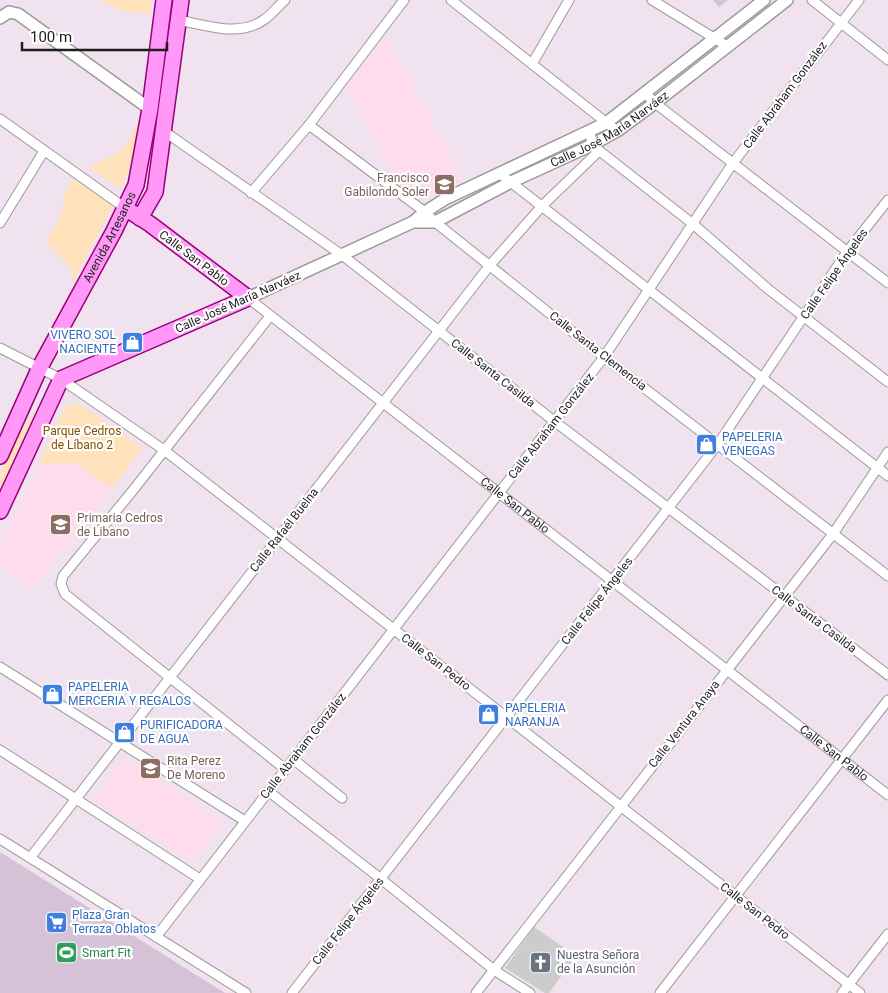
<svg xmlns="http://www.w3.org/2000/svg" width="888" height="993" viewBox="0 0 888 993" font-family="Roboto,sans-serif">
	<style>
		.education { fill: #ffdced }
		.religious { fill: #ccc }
		.park { fill: #ffe2bb }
		.building { fill: #d6c2d7 }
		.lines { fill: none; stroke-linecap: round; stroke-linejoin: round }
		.minor-casing { stroke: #9b9b9b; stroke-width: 11 }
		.tertiary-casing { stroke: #9b9b9b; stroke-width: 14 }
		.primary-casing { stroke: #97007d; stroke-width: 18 }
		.minor { stroke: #fff; stroke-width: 9 }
		.tertiary { stroke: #fff; stroke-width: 11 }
		.primary { stroke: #ff98f7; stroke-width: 15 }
		.labels { text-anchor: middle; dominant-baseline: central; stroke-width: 4.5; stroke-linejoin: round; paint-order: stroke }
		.street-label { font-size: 12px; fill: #1e1e1e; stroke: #fff }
		.education-label { font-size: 12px; fill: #785e54; stroke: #fff; text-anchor: start }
		.shop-label { font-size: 12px; fill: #366cbe; stroke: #fff; text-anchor: start }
		.park-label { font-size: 12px; fill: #875000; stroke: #fff }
		.leisure-label { font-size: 12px; fill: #27864d; stroke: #fff; text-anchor: start }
		.worship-label { font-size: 12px; fill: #5b616d; stroke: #fff; text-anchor: start }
	</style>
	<rect width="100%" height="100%" fill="#f0e2ee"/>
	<g class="education">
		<path d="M386 37 463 178 419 202 402 188 346 86Z"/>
		<path d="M74 463 112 488 30 590 0 567V543L39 464Z"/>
		<path d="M124 758 223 821 192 861 93 799Z"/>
	</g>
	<path class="religious" d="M534 927 576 956 549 993H545L505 968Z"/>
	<g class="park">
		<path d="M99 0H152L150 14 123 11Z"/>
		<path d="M139 119 143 120 138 147 121 189 89 168 124 148 131 137Z"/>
		<path d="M72 178 113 205 73 283 71 268 46 242 59 219 67 189Z"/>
		<path d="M49 395 0 502C0 493 0 480 1 471 10 443 30 417 49 395Z"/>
		<path d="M78 403 143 448 112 488 74 463 39 464 65 407Z"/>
	</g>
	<g class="building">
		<path d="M713 0H728L719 7Z"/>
		<path d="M0 852 225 993H0Z"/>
	</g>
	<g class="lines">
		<defs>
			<g id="minor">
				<path d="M451 0 617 131"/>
				<path d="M652 0 727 46"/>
				<path d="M812 0 888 60"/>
				<path d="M178 20C206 25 240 38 265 19 272 14 278 6 285 0"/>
				<path d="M532 64 569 0"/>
				<path d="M645 93 655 103 888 283"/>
				<path d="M0 119 125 208"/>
				<path d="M309 125 425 212 435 222 604 357 888 576"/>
				<path d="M165 132 342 255 554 421 888 675"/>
				<path d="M590 132 592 145 693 224 768 289 888 382"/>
				<path d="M499 173 888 476"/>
				<path d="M251 193 309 125 404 0"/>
				<path d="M0 223 44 151"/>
				<path id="s1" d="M248 298 888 795"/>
				<path d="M270 316 134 489 63 576 61 584 65 594 285 769"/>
				<path d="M0 348 61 379 164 450 860 993"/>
				<path d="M0 667 245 821"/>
				<path d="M0 750 200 879"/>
				<path d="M293 759 342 798"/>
				<path d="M268 791 381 879 494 970 530 993"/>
				<path d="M0 839 246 993"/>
				<path d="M30 858 490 265 542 206 599 151"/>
				<path d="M156 937 604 357 733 163 859 0"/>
				<path d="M292 993 718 444 847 252 888 200"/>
				<path d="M476 993 833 534 888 452"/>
				<path d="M660 993 888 700"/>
				<path d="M842 993 888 934"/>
			</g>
			<g id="tertiary">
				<path d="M0 18 9 12 18 14 150 109"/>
				<path id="s2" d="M413 222H435L511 182 592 145 617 131 655 103 787 0"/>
				<path d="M248 298 413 222 425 212 445 199 606 123 764 0"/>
			</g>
			<g id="primary">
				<path d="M140 218 155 192 181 0"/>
				<path id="s3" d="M0 456 40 367 114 231 136 185 150 109 164 0"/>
				<path d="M0 511 61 379 248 298 150 224 125 208"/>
			</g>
		</defs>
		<use href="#minor" class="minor-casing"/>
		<use href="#tertiary" class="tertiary-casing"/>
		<use href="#primary" class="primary-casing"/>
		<use href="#minor" class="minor"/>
		<use href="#tertiary" class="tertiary"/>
		<use href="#primary" class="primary"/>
	</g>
	<defs>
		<symbol id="school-square" viewBox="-11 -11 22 22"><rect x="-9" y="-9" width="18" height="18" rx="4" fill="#8d6e63" stroke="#fff"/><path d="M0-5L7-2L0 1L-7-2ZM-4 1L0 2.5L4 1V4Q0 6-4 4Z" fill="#fff"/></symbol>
		<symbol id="shop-square" viewBox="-11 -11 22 22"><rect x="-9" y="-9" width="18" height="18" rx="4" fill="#3f7fe0" stroke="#fff"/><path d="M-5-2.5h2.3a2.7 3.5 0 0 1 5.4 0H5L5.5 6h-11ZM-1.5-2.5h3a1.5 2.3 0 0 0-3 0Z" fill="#fff"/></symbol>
		<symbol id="supermarket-square" viewBox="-11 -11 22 22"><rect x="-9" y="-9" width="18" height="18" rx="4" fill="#3f7fe0" stroke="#fff"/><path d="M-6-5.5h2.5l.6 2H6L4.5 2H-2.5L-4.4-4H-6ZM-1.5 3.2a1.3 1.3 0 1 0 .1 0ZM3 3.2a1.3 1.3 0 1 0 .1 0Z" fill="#fff"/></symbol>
		<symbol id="stadium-square" viewBox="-11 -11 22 22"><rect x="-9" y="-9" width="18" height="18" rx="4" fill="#2e9e5b" stroke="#fff"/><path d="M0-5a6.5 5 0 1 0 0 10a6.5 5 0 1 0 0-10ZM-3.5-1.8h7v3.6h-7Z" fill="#fff"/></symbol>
		<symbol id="church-square" viewBox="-11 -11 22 22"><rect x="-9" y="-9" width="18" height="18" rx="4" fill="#6b7280" stroke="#fff"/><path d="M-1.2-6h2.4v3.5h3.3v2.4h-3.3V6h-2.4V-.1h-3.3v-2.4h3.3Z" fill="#fff"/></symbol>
	</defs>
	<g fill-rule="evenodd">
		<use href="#school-square" x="432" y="172" width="25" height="25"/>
		<use href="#shop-square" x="120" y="330" width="25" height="25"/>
		<use href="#shop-square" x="694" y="432" width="25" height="25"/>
		<use href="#school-square" x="48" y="512" width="25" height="25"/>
		<use href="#shop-square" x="40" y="682" width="25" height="25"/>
		<use href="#shop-square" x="476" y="702" width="25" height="25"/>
		<use href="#shop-square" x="112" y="720" width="25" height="25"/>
		<use href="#school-square" x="138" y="756" width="25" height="25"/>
		<use href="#supermarket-square" x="44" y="910" width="25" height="25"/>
		<use href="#stadium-square" x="54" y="940" width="25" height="25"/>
		<use href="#church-square" x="528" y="950" width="25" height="25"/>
	</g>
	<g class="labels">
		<g class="street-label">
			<text transform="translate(785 95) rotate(-53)">Calle Abraham González</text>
			<text stroke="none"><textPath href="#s2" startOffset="220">Calle José María Narváez</textPath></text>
			<text stroke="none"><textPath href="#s3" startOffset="245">Avenida Artesanos</textPath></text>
			<text transform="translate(194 258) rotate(37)">Calle San Pablo</text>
			<text transform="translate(834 274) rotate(-55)">Calle Felipe Ángeles</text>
			<text transform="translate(238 302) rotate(-24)">Calle José María Narváez</text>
			<text transform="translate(598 351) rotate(38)">Calle Santa Clemencia</text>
			<text transform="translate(493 373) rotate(38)">Calle Santa Casilda</text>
			<text transform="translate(551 426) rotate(-52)">Calle Abraham González</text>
			<text stroke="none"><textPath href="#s1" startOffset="338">Calle San Pablo</textPath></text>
			<text transform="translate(284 530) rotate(-52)">Calle Rafaél Buelna</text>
			<text transform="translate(597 601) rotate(-52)">Calle Felipe Ángeles</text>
			<text transform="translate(814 619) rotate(37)">Calle Santa Casilda</text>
			<text transform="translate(436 662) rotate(38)">Calle San Pedro</text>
			<text transform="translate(684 724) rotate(-52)">Calle Ventura Anaya</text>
			<text transform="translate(303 746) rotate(-52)">Calle Abraham González</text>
			<text stroke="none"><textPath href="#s1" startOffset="742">Calle San Pablo</textPath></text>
			<text transform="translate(755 911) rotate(38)">Calle San Pedro</text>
			<text transform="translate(348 921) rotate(-52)">Calle Felipe Ángeles</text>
		</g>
		<g class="education-label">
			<text x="429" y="178" text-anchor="end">Francisco<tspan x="429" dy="14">Gabilondo Soler</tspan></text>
			<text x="77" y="518">Primaria Cedros<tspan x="77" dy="14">de Libano</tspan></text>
			<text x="167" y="761">Rita Perez<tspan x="167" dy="14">De Moreno</tspan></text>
		</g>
		<g class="shop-label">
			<text x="116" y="335" text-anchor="end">VIVERO SOL<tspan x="116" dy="14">NACIENTE</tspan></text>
			<text x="722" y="437">PAPELERIA<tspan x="722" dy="14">VENEGAS</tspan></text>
			<text x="68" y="687">PAPELERIA<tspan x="68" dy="14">MERCERIA Y REGALOS</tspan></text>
			<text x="505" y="708">PAPELERIA<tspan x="505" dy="14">NARANJA</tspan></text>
			<text x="140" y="725">PURIFICADORA<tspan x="140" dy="14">DE AGUA</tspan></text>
			<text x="72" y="915">Plaza Gran<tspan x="72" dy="14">Terraza Oblatos</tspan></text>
		</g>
		<g class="park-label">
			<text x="82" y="431">Parque Cedros<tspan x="82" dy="14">de Líbano 2</tspan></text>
		</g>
		<g class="leisure-label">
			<text x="82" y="953">Smart Fit</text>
		</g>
		<g class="worship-label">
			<text x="557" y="955">Nuestra Señora<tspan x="557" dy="14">de la Asunción</tspan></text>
		</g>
	</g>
	<path d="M22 42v8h145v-8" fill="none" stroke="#1e1e1e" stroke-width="2.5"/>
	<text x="30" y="42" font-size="15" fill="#1e1e1e" stroke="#ffffff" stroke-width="4" paint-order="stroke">100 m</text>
</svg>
